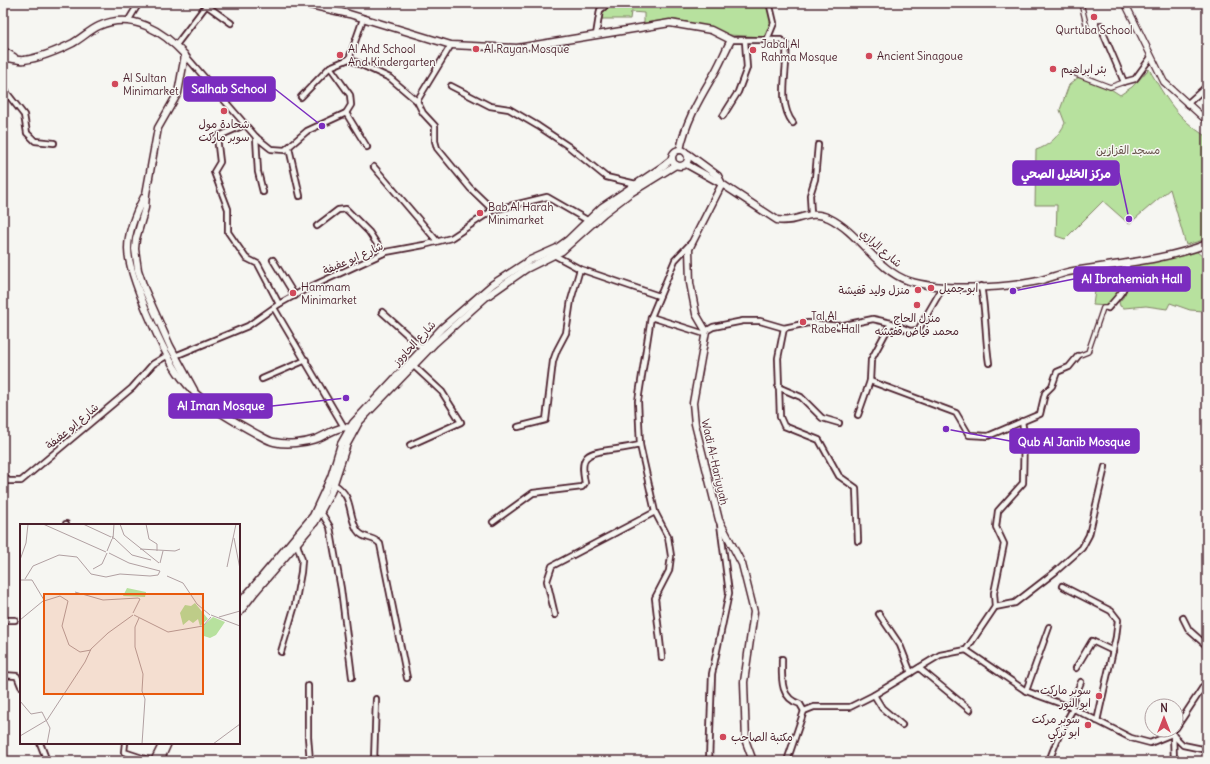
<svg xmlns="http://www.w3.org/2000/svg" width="1210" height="764" viewBox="0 0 1210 764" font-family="Delius,'Playpen Sans Arabic',sans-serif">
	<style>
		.green { fill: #b7e19e; stroke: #808064 }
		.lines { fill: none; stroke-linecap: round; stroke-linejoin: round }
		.pedestrian-casing { stroke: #4a1f2b; stroke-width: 6 }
		.minor-casing { stroke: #4a1f2b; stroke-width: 8 }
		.tertiary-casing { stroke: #4a1f2b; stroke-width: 8 }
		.secondary-casing { stroke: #4a1f2b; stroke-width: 9 }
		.pedestrian { stroke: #f6f6f2; stroke-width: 3.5 }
		.minor { stroke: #f6f6f2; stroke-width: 4.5 }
		.tertiary { stroke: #f6f6f2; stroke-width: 5.5 }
		.secondary { stroke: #f6f6f2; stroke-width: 6 }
		.poi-dot { fill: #d1495b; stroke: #f6f6f2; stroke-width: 1.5 }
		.labels { text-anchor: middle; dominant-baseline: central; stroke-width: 3; stroke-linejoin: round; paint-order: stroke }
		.poi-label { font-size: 11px; fill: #4a1f2b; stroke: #f6f6f2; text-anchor: start }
		.park-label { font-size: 11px; fill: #655048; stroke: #f6f6f2 }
		.street-label { font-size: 11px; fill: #4a1f2b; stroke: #f6f6f2 }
		.inset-road { fill: none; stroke: #b1a0a2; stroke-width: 1 }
		.view { fill: #e8590c; fill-opacity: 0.15; stroke: #e8590c; stroke-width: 2 }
		.inset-edge { fill: none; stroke: #4a1f2b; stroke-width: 2 }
		.leader { fill: none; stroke: #7b2cbf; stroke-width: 1.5 }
		.callout-dot { fill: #7b2cbf; stroke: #f6f6f2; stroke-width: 1.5 }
		.callout { fill: #7b2cbf; stroke: #7b2cbf; stroke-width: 1.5 }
		.callout-label { font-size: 12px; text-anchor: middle; font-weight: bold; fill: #fff }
	</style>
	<rect width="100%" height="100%" fill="#f6f6f2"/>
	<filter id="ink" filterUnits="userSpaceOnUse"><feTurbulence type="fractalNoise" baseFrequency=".025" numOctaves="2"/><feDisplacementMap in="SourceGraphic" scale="8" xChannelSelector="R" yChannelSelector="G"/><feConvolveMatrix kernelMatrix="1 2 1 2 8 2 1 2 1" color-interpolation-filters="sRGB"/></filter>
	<g filter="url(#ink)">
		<g class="green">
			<path d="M614 3H769L768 10 772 23 764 37 729 35 709 27 676 20 644 23V13L631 12 630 19H600L605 10Z"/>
			<path d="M1149 69C1166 99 1177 118 1207 137V239L1186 245 1170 189 1129 224 1103 201 1065 239 1056 236 1057 205H1035L1036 150C1049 146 1059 136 1065 123L1060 110 1069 85 1080 76 1094 78 1120 95 1132 87Z"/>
			<path d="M1188 251H1196L1203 257 1204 311 1190 310 1170 303 1167 309 1146 306 1124 308 1120 306 1119 302C1129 293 1128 281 1129 268L1137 264Z"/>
			<path d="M1123 267 1124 269 1123 289 1108 306 1093 305 1096 283 1083 282 1084 277 1097 271Z"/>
		</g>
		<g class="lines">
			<defs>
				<g id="pedestrian">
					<path d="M1081 3 1087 28"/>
					<path d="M1101 24 1104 35"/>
					<path d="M1076 74 1110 87 1124 82"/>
					<path d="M1078 356 1088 352 1103 308H1108"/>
				</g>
				<g id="minor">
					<path d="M206 5 231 23"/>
					<path d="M128 21 139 3"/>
					<path d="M596 35 600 10 609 3"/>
					<path d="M1104 35 1124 82 1135 79 1151 57"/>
					<path d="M731 40H781L786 44C789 69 776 101 793 123"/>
					<path d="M767 40 774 23 770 6 772 3"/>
					<path d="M176 45 208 3"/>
					<path d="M185 55 256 137 271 149 285 150 307 131 346 113 351 105 350 95 330 67"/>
					<path d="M349 59 390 78 417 101 423 113 435 126V141L437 148 470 188 493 210"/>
					<path d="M451 86 490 106 509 109 538 126 568 146 606 177 636 184"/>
					<path d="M3 88 24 115 27 133 35 141 54 143"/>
					<path d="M301 97 330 67 349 59 363 19"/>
					<path d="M417 101 451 45"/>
					<path d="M1187 104 1207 86"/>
					<path d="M346 113 367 147"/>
					<path d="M723 116 738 92 747 68 745 41"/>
					<path d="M244 125 217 137 220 162 214 172 228 209V232L246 258 258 264 279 304"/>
					<path d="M256 137 258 172 263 192"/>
					<path d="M289 148 300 196"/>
					<path d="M374 167 437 241"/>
					<path d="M811 214 810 195 815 179 818 145"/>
					<path d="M317 226 338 210 346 209 369 232 383 253"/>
					<path d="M1206 244 1207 253"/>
					<path d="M554 255 580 269 659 296"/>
					<path d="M273 260 295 296"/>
					<path d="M981 286C986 312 985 337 989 363"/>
					<path d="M274 308 344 427"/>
					<path d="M1108 308C1126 288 1125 291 1127 264"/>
					<path d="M382 312 423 349"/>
					<path d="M651 317 705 334"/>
					<path d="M784 328 778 358 780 417 784 426 819 440 839 476 856 488 858 541"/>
					<path d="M706 331 713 327 743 321H760L784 328 808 323 839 326 873 319 891 323 910 331 918 330 943 287"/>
					<path d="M175 356 248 326 279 304 306 289 386 252 424 245 451 238 493 210 547 197 587 220"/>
					<path d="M262 379 306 360"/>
					<path d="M870 381 956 413 969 435 988 436 1040 414 1045 393 1052 386 1057 372 1069 367 1078 356"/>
					<path d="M778 387 801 397 822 418 839 423"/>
					<path d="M858 415 870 381 871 360 891 323"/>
					<path d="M518 427 546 420 553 361 557 350 566 333 571 300 580 269"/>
					<path d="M410 445 461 422 442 392 414 366"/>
					<path d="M3 474 8 481H21L132 388 153 364 168 355"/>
					<path d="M334 484C354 497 347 512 357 530 363 540 374 536 380 544L407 678"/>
					<path d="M321 512 330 527 341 589 352 677"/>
					<path d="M493 522 533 493 582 487 585 483C580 458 584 453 609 450 619 449 630 447 640 445"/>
					<path d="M66 524V525"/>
					<path d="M1062 586 1111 611 1118 620 1116 637 1097 721"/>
					<path d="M995 607 994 593 1004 544 996 527 998 511 1023 483 1024 434 1022 421"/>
					<path d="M879 614 900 645 911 673"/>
					<path d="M555 615 547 581 552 566 655 512"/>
					<path d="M1183 618 1189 630 1207 646"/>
					<path d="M3 620H15"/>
					<path d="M966 650 995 607 1015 603 1055 572 1082 548 1089 535 1105 467"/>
					<path d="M281 652 295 605 301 572 302 560 297 544"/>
					<path d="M662 658 655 598 669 571 671 556 668 537 655 512 640 445 638 401 651 317 675 260 691 243"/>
					<path d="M782 659C782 677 779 698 800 704L804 711"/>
					<path d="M919 668 970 710"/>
					<path d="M1076 668 1092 641 1113 651"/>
					<path d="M3 675 17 676 21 686"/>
					<path d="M308 686V737L310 761"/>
					<path d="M1026 691 1049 627"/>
					<path d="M874 695 882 708 902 725"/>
					<path d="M1070 707 1081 682"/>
					<path d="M1176 728 1207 681"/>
					<path d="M1173 733 1174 761"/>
					<path d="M40 743 47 761"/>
					<path d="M125 743 124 752 151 761"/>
					<path d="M374 761 376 699"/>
					<path d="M709 761 712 674 729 593 720 524"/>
					<path d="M787 761 804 711 814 707H850L874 695 940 655 966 650 1026 691 1070 707 1131 738 1150 743 1172 734 1183 745 1207 750"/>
					<path d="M1049 761 1061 730 1073 709"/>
				</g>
				<path id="tertiary" d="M1125 3 1164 82 1207 121"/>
				<g id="secondary">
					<path d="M302 3 349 14 451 45 517 48 670 23 711 30 731 40C724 53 719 67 711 79 698 101 685 124 680 150"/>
					<path d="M4 51 14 57"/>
					<path d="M3 57C10 58 18 61 24 60 40 58 59 50 73 43 82 38 90 30 99 26 132 11 163 31 185 55L178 93 158 128 146 194 145 208 136 239 135 249 138 270 144 288 170 346 194 390"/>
					<circle cx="680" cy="158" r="8"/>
					<path d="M688 154 718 176 722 184"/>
					<path d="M686 164 722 184 777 220C797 224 809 208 829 218 860 233 876 270 909 281 940 291 1001 288 1033 282 1045 280 1056 275 1068 272 1114 264 1162 261 1207 244"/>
					<path d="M722 184 689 249 690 283 696 314 706 331 693 403 695 424 719 520 742 564 754 612 744 682 746 742 753 761"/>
					<path d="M144 197C136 212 128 231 128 249 128 275 164 355 181 377 199 402 228 418 255 433 261 436 268 441 274 442 287 445 304 443 316 439 327 435 342 423 353 429"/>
					<path d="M239 604 313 516 331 477 341 444 353 423 442 328 493 284 530 260 557 248 568 240 602 207 662 167 672 159"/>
					<path d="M239 613 255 592 315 522 331 492 347 444 359 422 435 343 486 297 526 269 562 251 604 213 629 194 676 165"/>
					<path d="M154 761 163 743"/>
					<path d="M160 761 168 743"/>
				</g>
			</defs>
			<use href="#pedestrian" class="pedestrian-casing"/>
			<use href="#minor" class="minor-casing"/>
			<use href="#tertiary" class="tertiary-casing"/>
			<use href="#secondary" class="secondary-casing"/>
			<use href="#pedestrian" class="pedestrian"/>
			<use href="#minor" class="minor"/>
			<use href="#tertiary" class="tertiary"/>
			<use href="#secondary" class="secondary"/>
		</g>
	</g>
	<g class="poi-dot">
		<circle cx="1094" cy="17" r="4"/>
		<circle cx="476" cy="49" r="4"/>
		<circle cx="753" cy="50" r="4"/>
		<circle cx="340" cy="55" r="4"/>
		<circle cx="869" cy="56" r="4"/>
		<circle cx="1053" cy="69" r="4"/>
		<circle cx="115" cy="84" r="4"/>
		<circle cx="224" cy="111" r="4"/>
		<circle cx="480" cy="213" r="4"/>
		<circle cx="931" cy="288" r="4"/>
		<circle cx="918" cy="290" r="4"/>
		<circle cx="293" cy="293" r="4"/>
		<circle cx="917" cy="305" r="4"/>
		<circle cx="803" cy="322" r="4"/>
		<circle cx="1099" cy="696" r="4"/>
		<circle cx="1088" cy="725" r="4"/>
		<circle cx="723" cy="737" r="4"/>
	</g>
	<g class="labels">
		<g class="poi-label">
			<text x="1094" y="30" text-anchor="middle">Qurtuba School</text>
			<text x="761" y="44">Jabal Al<tspan x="761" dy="13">Rahma Mosque</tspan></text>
			<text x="348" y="49">Al Ahd School<tspan x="348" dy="13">And Kindergarten</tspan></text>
			<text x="484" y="49">Al Rayan Mosque</text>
			<text x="877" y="56">Ancient Sinagoue</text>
			<text x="1061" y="69">بئر ابراهيم</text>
			<text x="123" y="78">Al Sultan<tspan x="123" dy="13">Minimarket</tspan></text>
			<text x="224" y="124" text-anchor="middle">شحادة مول<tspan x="224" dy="13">سوبر ماركت</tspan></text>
			<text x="488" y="207">Bab Al Harah<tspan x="488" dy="13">Minimarket</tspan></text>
			<text x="301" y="287">Hammam<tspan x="301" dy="13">Minimarket</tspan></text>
			<text x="939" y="288">ابو جميل</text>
			<text x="910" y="290" text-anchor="end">منزل وليد قفيشة</text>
			<text x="811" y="316">Tal Al<tspan x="811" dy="13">Rabe' Hall</tspan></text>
			<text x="917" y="318" text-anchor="middle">منزل الحاج<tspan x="917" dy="13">محمد فياض قفيشه</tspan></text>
			<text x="1091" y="690" text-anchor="end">سوبر ماركت<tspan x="1091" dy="13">ابو النور</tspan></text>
			<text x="1080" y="719" text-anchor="end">سوبر مركت<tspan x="1080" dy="13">ابو تركي</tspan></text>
			<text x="731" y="737">مكتبة الصاحب</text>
		</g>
		<g class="park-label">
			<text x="1128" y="150">مسجد القزازين</text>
		</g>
		<g class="street-label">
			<text transform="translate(881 248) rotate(41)">شارع الرازي</text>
			<text transform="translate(353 258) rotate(-24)">شارع ابو عفيفة</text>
			<text transform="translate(414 343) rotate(-47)">شارع الحاووز</text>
			<text transform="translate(72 426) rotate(-40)">شارع ابو عفيفة</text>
			<text transform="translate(715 462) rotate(77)">Wadi Al-Hariyyah</text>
		</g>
	</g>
	<g transform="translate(20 524)">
		<rect width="220" height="220" fill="#f6f6f2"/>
		<path d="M107 64 126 68 125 73 103 72ZM175 79 188 95 180 102 178 95 173 99 169 96 163 101 160 89 165 81 171 82ZM193 93 205 98 196 111 190 114 184 112 183 102Z" fill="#b7e19e"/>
		<path class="inset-road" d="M23 0 86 28M63 0 91 13M100 0 104 11 139 39M126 0 129 15 137 20V27M92 12 93 15 94 0M94 14 112 31 131 36M214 14 220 45M120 25 155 27 160 25M87 27 92 15M89 29 109 39 140 47M0 36 6 19 8 0M140 39 143 27M207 43 216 0M73 45 82 40 87 29M147 52 163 59 177 80 190 91M5 55 13 42 39 31 57 33 71 50 86 53 100 50 130 52 138 51 140 47M0 56H12L24 76M55 68 83 76 118 74 120 75 113 89M24 77 40 72 48 77 42 102 49 121M114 91 148 108 183 102 191 93M191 91 220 102M199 93 220 87M119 94 115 103V123L123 150 122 167 125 175M0 96 23 77M49 121 60 128 71 126M0 177 11 190 22 188 30 204 27 220M0 212 27 196 65 138 71 125 88 109 113 91M122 220 125 175M193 220 220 200"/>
		<path class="view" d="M24 70H183V170H24Z"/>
		<rect width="220" height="220" class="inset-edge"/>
	</g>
	<path class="leader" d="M322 126L275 89M1129 219L1119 173M1013 291L1074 279M346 398L272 406M946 429L1010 441"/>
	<g class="callout-dot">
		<circle cx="322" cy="126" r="4"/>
		<circle cx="1129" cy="219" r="4"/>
		<circle cx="1013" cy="291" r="4"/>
		<circle cx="346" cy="398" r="4"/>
		<circle cx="946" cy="429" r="4"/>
	</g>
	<g class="callout">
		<rect x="184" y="77" width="91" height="24" rx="4"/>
		<rect x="1013" y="161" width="106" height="24" rx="4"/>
		<rect x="1074" y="267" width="116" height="24" rx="4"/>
		<rect x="169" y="394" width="103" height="24" rx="4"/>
		<rect x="1010" y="429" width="129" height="24" rx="4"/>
	</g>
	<g class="callout-label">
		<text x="229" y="93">Salhab School</text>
		<text x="1066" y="178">مركز الخليل الصحي</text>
		<text x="1132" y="283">Al Ibrahemiah Hall</text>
		<text x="221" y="410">Al Iman Mosque</text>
		<text x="1074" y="446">Qub Al Janib Mosque</text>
	</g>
	<rect width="1210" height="764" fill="none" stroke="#f6f6f2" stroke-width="16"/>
	<rect x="8" y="8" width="1194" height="748" fill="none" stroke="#4a1f2b" stroke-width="1.5" filter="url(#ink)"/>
	<g transform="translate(1164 718)"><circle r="19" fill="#f6f6f2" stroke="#b1a0a2"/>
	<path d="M0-3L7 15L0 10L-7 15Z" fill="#d1495b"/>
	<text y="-6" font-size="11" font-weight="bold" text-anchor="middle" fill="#4a1f2b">N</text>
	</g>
</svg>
